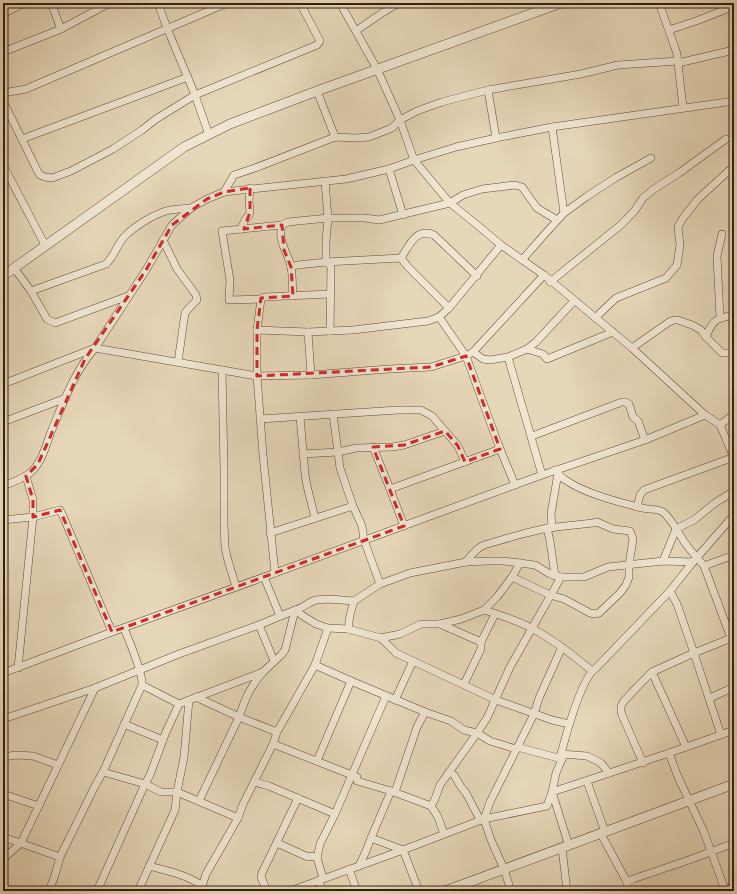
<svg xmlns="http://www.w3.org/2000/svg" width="737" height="894" viewBox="0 0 737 894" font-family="'IM FELL Great Primer',serif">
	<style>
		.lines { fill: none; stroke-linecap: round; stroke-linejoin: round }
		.minor-casing { stroke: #604d3a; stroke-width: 8 }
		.tertiary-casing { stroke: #604d3a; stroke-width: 10 }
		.minor { stroke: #efe5d1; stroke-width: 7 }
		.tertiary { stroke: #efe5d1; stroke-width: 9 }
		.marked { fill: none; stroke: #d62828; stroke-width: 3; stroke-dasharray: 8 5; stroke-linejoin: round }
	</style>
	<rect width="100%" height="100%" fill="#e6d7b8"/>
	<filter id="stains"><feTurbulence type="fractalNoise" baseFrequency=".005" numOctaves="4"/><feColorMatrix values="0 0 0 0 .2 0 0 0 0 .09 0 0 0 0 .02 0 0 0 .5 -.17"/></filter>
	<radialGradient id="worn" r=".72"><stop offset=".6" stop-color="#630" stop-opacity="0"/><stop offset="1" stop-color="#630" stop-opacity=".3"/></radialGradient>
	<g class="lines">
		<defs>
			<g id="minor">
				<path d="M51 3 61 29"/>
				<path d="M158 3 167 28 195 95 209 135"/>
				<path d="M340 3 377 69 400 120 414 160 450 203 476 224 501 245 544 275 632 348 705 415 720 425 734 458"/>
				<path d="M659 3 674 45 677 54 683 108"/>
				<path d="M3 14 24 3"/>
				<path d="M669 30 699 20 734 6"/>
				<path d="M356 31C370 21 384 11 399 3"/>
				<path d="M3 52 61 29 110 3"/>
				<path d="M678 63 734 50"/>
				<path d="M488 90 496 138"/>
				<path d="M317 91 335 137"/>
				<path d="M3 93 26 89 227 3"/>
				<path d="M3 101 37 170 40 175 45 177 52 178 71 171 113 149 142 130 156 119 195 95 317 45 320 41 300 3"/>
				<path d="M552 127 564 213"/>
				<path d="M22 139 188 77"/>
				<path d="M3 165 45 245"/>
				<path d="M389 169 403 215"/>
				<path d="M325 181 328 218 326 241V262L331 266 330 331"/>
				<path d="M224 192 234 175 255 168 335 137 355 138 369 137 392 128 400 120 417 111 442 102 488 90 581 74 618 65 678 61"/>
				<path d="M241 229 245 220 249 215 250 212 249 201 250 188"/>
				<path d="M163 240 177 269 196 295 197 300 189 308 185 313 178 362"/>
				<path d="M401 258C409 246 416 227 434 235L477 276"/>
				<path d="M522 260 544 235 564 213 586 197 615 178 651 158"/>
				<path d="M291 267 298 265 326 262 401 258 408 267 449 308"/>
				<path d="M14 268 31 291 47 319 55 323 128 296"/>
				<path d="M550 282 622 224 635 210 643 198 654 189 679 173 726 139"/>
				<path d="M31 291 106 264C114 257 117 244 125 236 135 226 153 215 166 211 173 209 183 209 191 208"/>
				<path d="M293 296C292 287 293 277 291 267 288 253 277 240 282 225L288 222 328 218H365L379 220 450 203 463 195 482 189 515 185 522 187 537 208 557 220"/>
				<path d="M261 299 229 300 230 280 222 231 282 225"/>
				<path d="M439 317 466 356 500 449 515 485"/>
				<path d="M595 318 616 298 666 278 677 265 680 245 678 227 683 218 698 199 734 166"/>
				<path d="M720 318 717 256 722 234"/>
				<path d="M257 330 308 332 353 330 428 321 439 317 449 308 501 245"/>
				<path d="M308 332 311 375"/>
				<path d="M706 337C713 319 716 319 734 315"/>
				<path d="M632 348 669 322 674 320H678L692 325 701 330 706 337 722 353H729L734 352"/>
				<path d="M527 349 543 354 547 359 613 332"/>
				<path d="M473 352 483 359 490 360 508 357 527 349 536 342 574 301"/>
				<path d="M508 357 542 475"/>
				<path d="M222 370 224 469V525L225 547 227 557 236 587"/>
				<path d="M3 384 95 348 257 376 311 375 389 369 431 367 466 356 473 352 544 275"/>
				<path d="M333 414 338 452 340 468 353 506 362 526 364 540 380 584"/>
				<path d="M300 417 305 474 307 486 315 518"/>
				<path d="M260 419 398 410H421L432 416 458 446 465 462"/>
				<path d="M3 422 66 398"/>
				<path d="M720 425 734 414"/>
				<path d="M532 436 622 402H625L629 404 633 417 638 421 645 440"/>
				<path d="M373 447 390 489 404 526"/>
				<path d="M303 454 338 452 356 448 393 447 404 445 445 431"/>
				<path d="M555 470C558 473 560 477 564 479 583 493 618 502 642 508 649 510 656 508 663 512 672 519 679 535 686 544 691 552 698 558 704 566L731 638"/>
				<path d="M3 486C11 483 24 478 30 473 42 463 46 445 51 432 63 403 74 372 95 348L146 270 172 225 191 208 207 199 224 192 346 179 389 169 414 160 456 147 496 138 552 127 734 101"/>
				<path d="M390 489 500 449"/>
				<path d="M637 507 640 495 644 490 734 457"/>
				<path d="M3 520 33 517 60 510 63 516 112 632"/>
				<path d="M547 528 550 541 555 576"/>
				<path d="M552 528 551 514 558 473"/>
				<path d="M270 533 353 506"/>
				<path d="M663 561 676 529 694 520 715 503 734 491"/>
				<path d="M466 562C471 556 476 548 484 545L522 534 547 528 593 523 597 522 613 529 630 531 633 539 629 565V577L626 585 620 593 599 613 595 614 590 613 564 599 550 595 512 577"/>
				<path d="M704 566 734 555"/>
				<path d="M275 573 263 455 257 376V330L261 299 264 297 330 294"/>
				<path d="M264 577 280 616"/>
				<path d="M670 591 677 604 694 653 721 735"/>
				<path d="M484 610C500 615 516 620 531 628 553 639 573 655 592 671"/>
				<path d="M440 624 481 642"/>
				<path d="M259 625 274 661"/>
				<path d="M348 629 350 615 354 601 380 584 410 573 466 562 488 561H504L535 565 550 574 561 577H584L608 567 663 561 693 562"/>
				<path d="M381 638 396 653 496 700 552 720 569 724"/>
				<path d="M315 665 351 681 425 712 451 721 464 730 477 733 490 741 516 749"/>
				<path d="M18 668 33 517V500L26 476"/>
				<path d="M263 672 281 655 285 650 295 610C304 608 308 602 316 600 328 598 342 600 354 601"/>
				<path d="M652 672 686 747"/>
				<path d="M3 673 112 632 275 573 542 475 645 440 705 415"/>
				<path d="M464 684 481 649V642L495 614"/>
				<path d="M142 685 179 704 263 672C250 687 245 699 239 717L196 697"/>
				<path d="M710 698 734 687"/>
				<path d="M395 700 413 661"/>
				<path d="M3 719 95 688 179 654 259 625 295 610 303 616 316 624 328 628 348 629 381 638 400 634 421 624H440L461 619 484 610 497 597 512 577 520 563"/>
				<path d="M124 724 163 740"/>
				<path d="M273 744 357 777V781L391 791 431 806"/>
				<path d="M517 747 562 759"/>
				<path d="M669 753 678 777 704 832 725 890"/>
				<path d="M561 754 587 756 601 763 609 773"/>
				<path d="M3 757 16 755 33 756 58 765"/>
				<path d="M317 761 351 681"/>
				<path d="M643 763 622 715 621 711V706L624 701 639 685 652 672 694 653 734 637"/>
				<path d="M103 772 145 784 161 792H177L238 818"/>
				<path d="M449 772 454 775 461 787 466 793 480 820"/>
				<path d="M587 781 605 832"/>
				<path d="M254 782 269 786 335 814"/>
				<path d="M395 792 417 727 425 712"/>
				<path d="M3 794 39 806"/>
				<path d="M199 801 239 717 277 732"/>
				<path d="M444 834 438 817 431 806 435 799 440 785 477 733 487 718 510 667 561 577"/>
				<path d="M601 834 627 882"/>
				<path d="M3 837 60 857"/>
				<path d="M371 838 403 850 419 891"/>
				<path d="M277 843 308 857 312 856 317 858"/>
				<path d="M569 846 552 792C613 772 674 752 734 730"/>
				<path d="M562 848 567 891"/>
				<path d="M3 859 21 843 95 688"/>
				<path d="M149 866C167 871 188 875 202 886"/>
				<path d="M359 866 366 851 371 838 391 791"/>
				<path d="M349 869 357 891"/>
				<path d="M323 878 317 858 320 844 335 814 386 696"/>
				<path d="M319 880 322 891"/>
				<path d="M49 891 55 875 60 857 96 784 103 772 142 685C143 672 129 641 124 628"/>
				<path d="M97 891 145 784 150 775 166 732 179 704"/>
				<path d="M138 891 175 810 177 792 184 757 189 700"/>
				<path d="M202 891 203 883 206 874 238 818 243 804 273 744 277 732 315 665 328 628"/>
				<path d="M267 891 261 877 262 873 298 798"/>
				<path d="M290 891 403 850 484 819 490 802 534 714 539 698 562 647"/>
				<path d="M511 891 504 869 491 840 484 819 547 806 552 792 556 773 562 759 561 754C566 735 581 678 596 668L670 591 693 562 734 515"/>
				<path d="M627 891V882L633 879 689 860 734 843"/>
				<path d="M722 891 734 886"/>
			</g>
			<g id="tertiary">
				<path d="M3 276 184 147 230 124 317 91 561 3"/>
				<path d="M445 891 734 784"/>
			</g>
		</defs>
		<use href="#minor" class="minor-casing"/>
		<use href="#tertiary" class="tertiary-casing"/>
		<use href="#minor" class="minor"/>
		<use href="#tertiary" class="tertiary"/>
	</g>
	<path class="marked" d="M250 188V212L244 229 282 225 284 250 291 267 293 296 261 298 257 330V376L431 367 466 356 500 449 465 462 458 446 445 431 404 445 373 447 404 526 112 632 60 510 33 517V500L26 476 38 464 85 359 146 270 172 225 207 199 224 192Z"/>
	<rect width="737" height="894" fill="none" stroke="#e6d7b8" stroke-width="16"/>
	<rect x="4" y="4" width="729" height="886" fill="none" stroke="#341f10" stroke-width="2"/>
	<rect x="8" y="8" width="721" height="878" fill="none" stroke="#341f10"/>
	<rect width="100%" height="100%" filter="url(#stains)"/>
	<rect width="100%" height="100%" fill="url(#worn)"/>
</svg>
